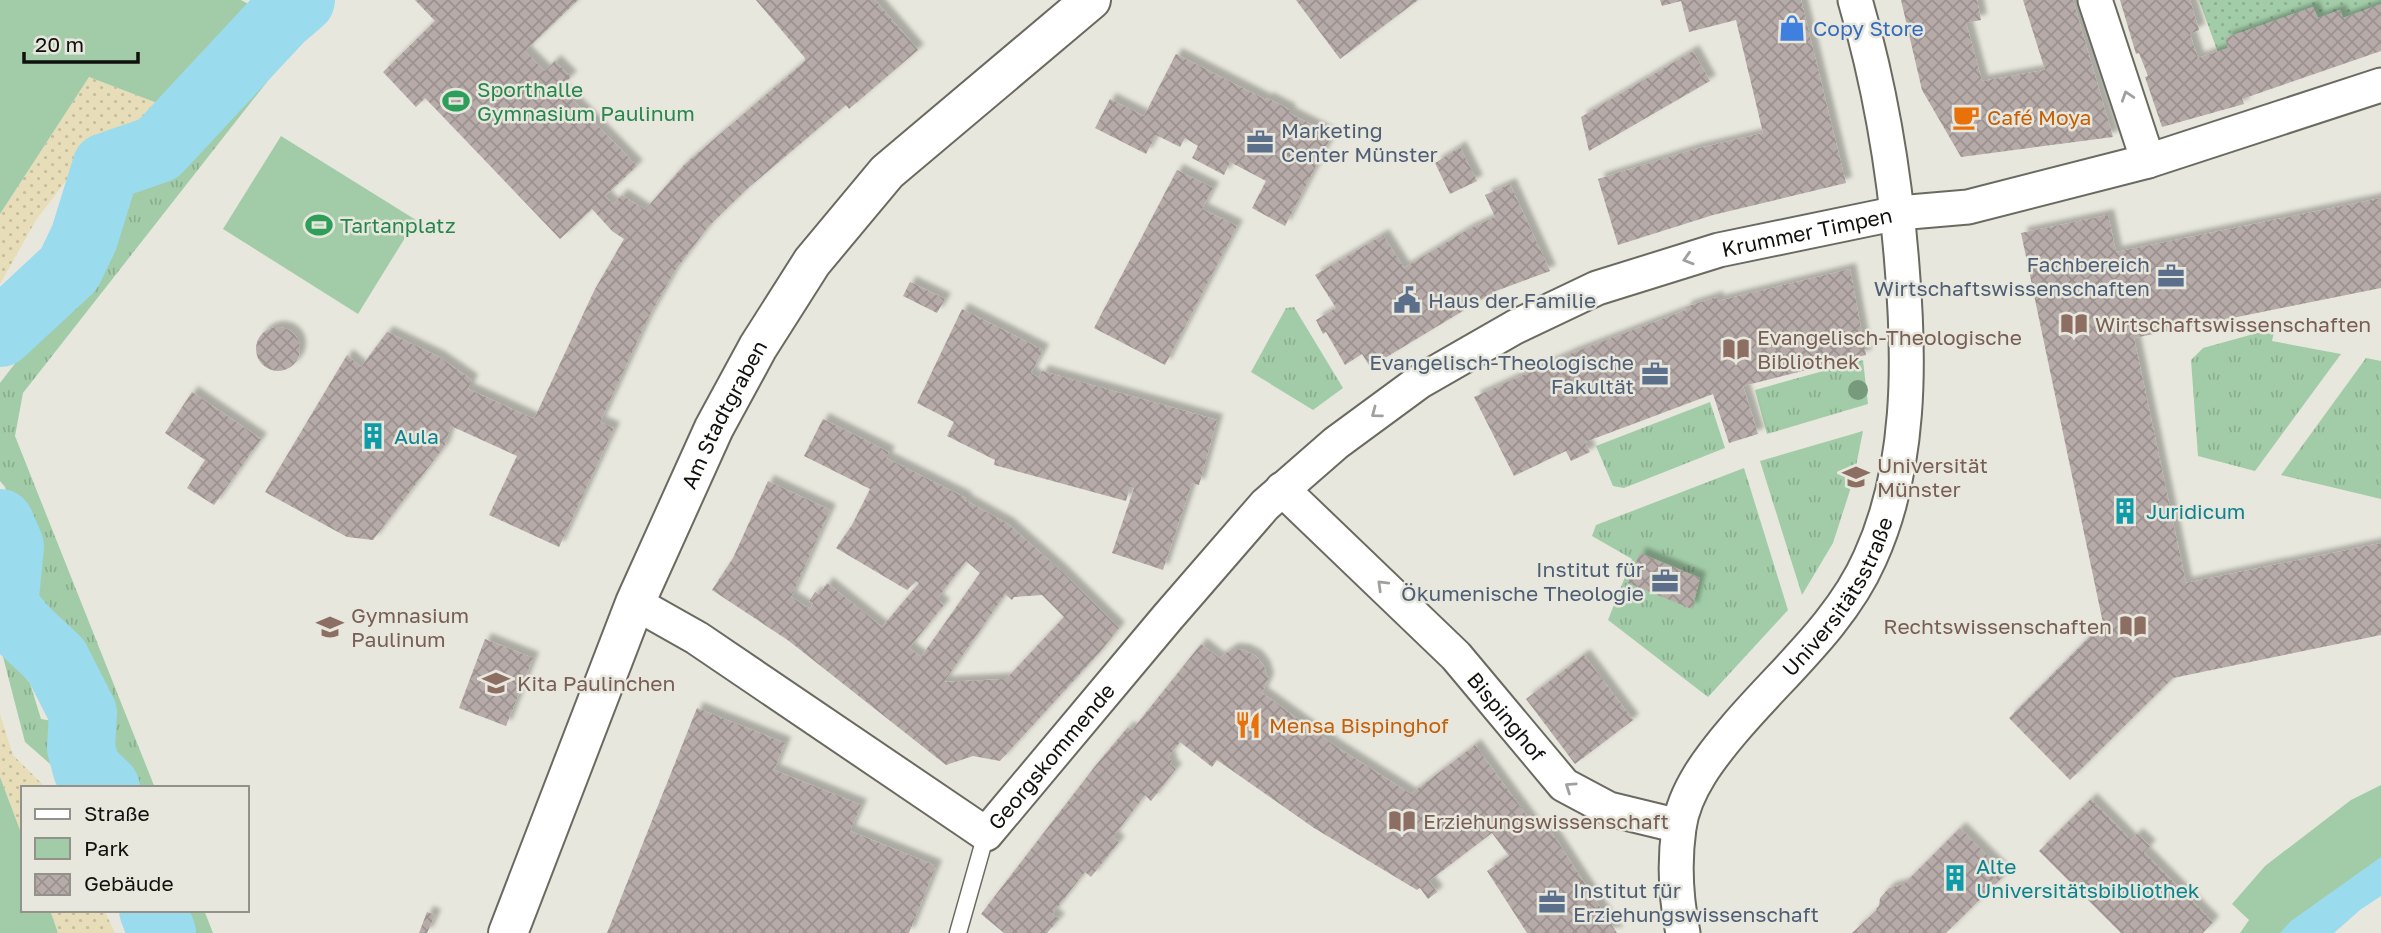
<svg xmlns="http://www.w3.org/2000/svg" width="2381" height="933" viewBox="0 0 2381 933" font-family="'Golos Text',sans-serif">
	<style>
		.grass { fill: url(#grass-tufts) }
		.sand { fill: url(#sand-dots) }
		.park { fill: #a2cca8 }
		.garden { fill: url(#garden-dots) }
		.water { fill: #9bdbee }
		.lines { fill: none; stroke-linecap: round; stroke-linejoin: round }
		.river { stroke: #9bdbee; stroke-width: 68 }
		.building { fill: url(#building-cross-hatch); fill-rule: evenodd; filter: url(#shadow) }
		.service-casing { stroke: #6b6a61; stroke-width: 19 }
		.minor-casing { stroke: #6b6a61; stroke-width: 37 }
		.secondary-casing { stroke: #6b6a61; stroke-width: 42 }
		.service { stroke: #fff; stroke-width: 16 }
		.minor { stroke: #fff; stroke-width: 33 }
		.secondary { stroke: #fff; stroke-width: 38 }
		.tree { fill: #789a7c }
		.oneway { stroke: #a0a09e }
		.labels { text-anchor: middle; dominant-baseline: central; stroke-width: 5; stroke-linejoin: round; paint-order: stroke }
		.shop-label { font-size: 21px; fill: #366cbe; stroke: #e8e7dd; text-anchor: start }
		.leisure-label { font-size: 21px; fill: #27864d; stroke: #e8e7dd; text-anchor: start }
		.food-label { font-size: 21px; fill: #c56008; stroke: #e8e7dd; text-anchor: start }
		.service-label { font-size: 21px; fill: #4e5e75; stroke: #e8e7dd; text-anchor: start }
		.street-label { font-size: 21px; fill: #11110d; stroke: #e8e7dd }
		.education-label { font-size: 21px; fill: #785e54; stroke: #e8e7dd; text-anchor: start }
		.culture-label { font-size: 21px; fill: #0d838f; stroke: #e8e7dd; text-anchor: start }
	</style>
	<defs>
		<pattern id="grass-tufts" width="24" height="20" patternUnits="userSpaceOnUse" patternTransform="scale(1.75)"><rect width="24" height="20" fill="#a2cca8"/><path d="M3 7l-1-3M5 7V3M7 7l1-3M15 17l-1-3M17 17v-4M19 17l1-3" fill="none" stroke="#8aae8f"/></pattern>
		<pattern id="sand-dots" width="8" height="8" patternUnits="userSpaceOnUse" patternTransform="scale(1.75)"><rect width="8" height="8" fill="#e7ddb8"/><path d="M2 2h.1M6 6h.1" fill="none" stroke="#c5bd9d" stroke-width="1.8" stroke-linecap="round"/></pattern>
		<pattern id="garden-dots" width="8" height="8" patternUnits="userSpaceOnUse" patternTransform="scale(1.75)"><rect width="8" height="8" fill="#a2cca8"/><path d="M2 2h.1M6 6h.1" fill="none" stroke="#8aae8f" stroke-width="1.8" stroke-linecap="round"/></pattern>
		<pattern id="building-cross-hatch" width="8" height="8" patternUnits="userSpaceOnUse" patternTransform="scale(1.75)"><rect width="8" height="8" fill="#b6aba8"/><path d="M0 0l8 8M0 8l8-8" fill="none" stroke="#9b928f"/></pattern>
		<filter id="shadow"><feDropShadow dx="6" dy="-6" stdDeviation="2" flood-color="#0004"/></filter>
	</defs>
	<rect width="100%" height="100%" fill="#e8e7dd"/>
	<g class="grass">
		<path d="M281 30 299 41 23 393 15 436 155 788H115L113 779 97 756 98 726 71 652 34 611 30 575 5 487 0 481V383L106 245 125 191 159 174Z"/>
		<path d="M1294 307 1343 388 1313 410 1251 372 1286 308Z"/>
		<path d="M2268 330 2274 332 2272 341 2341 354 2255 471 2198 456 2191 360 2203 348Z"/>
		<path d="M2366 358 2381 361V499L2281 475Z"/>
		<path d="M1863 360 1868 404 1767 434 1755 390Z"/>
		<path d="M1710 402 1725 448 1624 488 1613 486 1596 446Z"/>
		<path d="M1863 431 1853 481 1833 543 1802 595 1760 461Z"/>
		<path d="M1744 468 1788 610 1708 697 1608 620 1632 559 1592 536 1596 525Z"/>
		<path d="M1 649 30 683 41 719 58 722 65 746 57 770 25 742Z"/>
		<path d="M175 910H204L213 933H185Z"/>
	</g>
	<g class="sand">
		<path d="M89 77 165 106 78 165 36 220 0 284V214Z"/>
		<path d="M0 714 13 755 46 788H23V838L0 777Z"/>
		<path d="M50 910H104L115 933H58Z"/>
	</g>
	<g class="park">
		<path d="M0 0H241L252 6 165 106 89 77 0 214Z"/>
		<path d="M281 136 416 220 358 314 223 229Z"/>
		<path d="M0 777 23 838V910H50L58 933H0Z"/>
		<path d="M2381 785V863L2284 933H2240L2249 920 2232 904 2265 866 2351 800Z"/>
	</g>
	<path class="garden" d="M2199 0H2381V14L2221 61Z"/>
	<g class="water">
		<path d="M285 0H321L287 28 273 10Z"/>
		<path d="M2381 857V896L2360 910 2334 933H2280L2291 921Z"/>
	</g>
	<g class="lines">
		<g class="river">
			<path d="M0 333 69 269 84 238 106 167 158 149 280 18 301 0"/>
			<path d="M0 523 10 546 4 607 25 631 56 660 83 713 81 748 87 770 106 788"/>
			<path d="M153 910 162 933"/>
		</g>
	</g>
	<g class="building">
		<path d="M415 0H578L525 51 545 71 555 61 571 77 560 87 637 166 605 196 613 204 622 195 645 210 684 165 805 61V58L756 0H875L918 50 849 109 846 105 747 189 708 227 674 272 647 320 600 422 614 428 559 547 489 515 517 456 451 426 444 447 373 540 347 537 265 492 347 355 361 367 387 332 439 357 472 380 468 389 534 419 595 289 624 239 612 231 592 209 560 239 425 98 416 107 383 72 435 21Z"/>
		<path d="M1296 0H1418L1340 59Z"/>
		<path d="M1660 0H1801L1846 183 1713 215 1618 245 1598 179 1695 149 1763 133 1736 20 1689 32 1681 1 1662 6Z"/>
		<path d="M1901 0H1977L1981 20 1966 23 1982 81 2045 70 2023 0H2073L2113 137 1961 157 1922 90Z"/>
		<path d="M2120 0H2190L2199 30 2190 34 2198 58 2228 48 2225 38 2313 7 2318 18 2340 10 2343 18 2381 4V51L2242 99 2244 104 2162 127 2145 77 2148 76 2139 53 2136 54Z"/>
		<path d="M1693 51 1710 81 1589 151 1581 117Z"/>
		<path d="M1176 54 1266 100 1267 98 1290 110 1289 113 1332 135 1285 226 1252 208 1266 181 1230 162 1224 175 1192 158 1198 146 1185 138 1180 147 1156 135 1146 154 1095 128 1110 99 1144 116Z"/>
		<path d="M1460 147 1477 181 1450 194 1435 163Z"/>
		<path d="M1177 170 1213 188 1202 209 1237 226 1165 365 1094 328Z"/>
		<path d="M1510 184 1550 271 1496 291 1370 367 1362 354 1345 365 1326 332 1323 334 1316 320 1336 308 1315 275 1383 235 1404 268 1467 230 1495 217 1485 195Z"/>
		<path d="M2381 198V288L2134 338 2186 583 2381 543V635L2173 678 2070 780 2009 718 2103 623 2021 233 2108 215 2116 252Z"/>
		<path d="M1850 269 1866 355 1743 386 1758 434 1729 443 1713 394 1585 442 1590 452 1571 461 1566 451 1514 476 1474 397 1572 353 1686 310 1685 307 1717 297 1718 301Z"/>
		<path d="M910 282 945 299 937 313 903 296Z"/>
		<path d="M962 309 1043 350 1031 373 1039 378 1042 371 1217 420 1199 485 1192 483 1163 570 1112 553 1134 488 1130 487 1126 501 994 465 995 460 947 436 954 422 917 403Z"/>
		<circle cx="278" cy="349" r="22"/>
		<path d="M192 392 261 439 214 505 187 488 205 460 165 433Z"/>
		<path d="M823 419 889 452 886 458 966 498 965 500 1008 524 1061 571 1119 628 1099 653 1000 761 973 756 946 765 789 641 712 590 733 558 768 481 830 510 791 597 810 609 813 603 809 601 815 592 819 595 827 583 882 627 919 583 916 581 907 590 836 548 852 525 870 489 804 456ZM966 561 980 573 921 657 909 648 944 605 937 599ZM1005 594 1012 600 1014 597 1042 595 1064 617 1006 679 944 682Z"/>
		<path d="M1640 553 1700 578 1692 609 1628 583Z"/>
		<path d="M485 639 533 658 506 726 459 708Z"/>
		<path d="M1201 644 1219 658 1232 649 1244 650 1256 656 1264 666 1268 679 1262 693 1335 746 1411 794 1475 745 1541 835 1550 830 1617 933H1527L1487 871 1509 856 1492 833 1429 881 1437 892 1428 899 1420 888 1417 890 1314 828 1217 760 1212 767 1180 742 1168 757 1172 761 1170 764 1176 769 1151 801 1145 795 1113 837 1119 842 1091 877 1085 872 1052 914 1059 919 1047 933H1004L981 914 1096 765 1128 727 1132 730Z"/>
		<path d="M1584 655 1633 720 1575 764 1526 699Z"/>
		<path d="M697 708 785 743 774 770 861 805 850 831 936 866 909 933H607Z"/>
		<path d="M2091 799 2131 840 2137 834 2150 846 2144 852 2213 922 2203 933H2121L2039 851Z"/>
		<path d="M1960 828 2006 874 1946 933H1852L1877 910 1876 909 1879 906 1880 898 1889 888 1904 884Z"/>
		<path d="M427 912 435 915 427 933H419Z"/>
	</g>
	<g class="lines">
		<defs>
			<path id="service" d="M958 933 986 834"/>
			<g id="minor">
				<path d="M2095 0 2148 161"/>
				<path id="s1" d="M1282 489 1456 656 1564 785 1609 809 1679 826"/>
				<path id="s2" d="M635 603 697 638 986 834 1167 618 1265 505 1336 443 1419 382 1515 327 1597 288 1719 250 1898 213 1968 207 2148 161 2381 85"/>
				<path id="s3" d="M1683 933C1676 899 1674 863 1679 828 1684 790 1712 755 1736 727 1782 673 1841 624 1870 558 1911 468 1910 362 1902 266 1895 173 1881 89 1855 0"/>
			</g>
			<g id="secondary">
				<path id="s4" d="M508 933 635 603 714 428 758 347 812 262 887 172 1091 0"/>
			</g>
		</defs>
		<use href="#service" class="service-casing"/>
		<use href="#minor" class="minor-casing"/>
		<use href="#secondary" class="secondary-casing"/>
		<use href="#service" class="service"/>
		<use href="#minor" class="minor"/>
		<use href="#secondary" class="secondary"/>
	</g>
	<circle class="tree" cx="1858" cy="390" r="10"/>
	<defs><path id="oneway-chevron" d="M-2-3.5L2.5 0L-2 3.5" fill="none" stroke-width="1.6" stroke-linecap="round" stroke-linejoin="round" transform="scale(1.75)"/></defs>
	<g class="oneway">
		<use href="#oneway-chevron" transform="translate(2127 96) rotate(-108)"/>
		<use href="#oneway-chevron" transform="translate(1688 259) rotate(163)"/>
		<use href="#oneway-chevron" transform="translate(1376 413) rotate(143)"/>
		<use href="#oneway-chevron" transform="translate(1382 585) rotate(-136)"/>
		<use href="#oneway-chevron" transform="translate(1570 787) rotate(-146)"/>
	</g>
	<defs>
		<symbol id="shop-bare" viewBox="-9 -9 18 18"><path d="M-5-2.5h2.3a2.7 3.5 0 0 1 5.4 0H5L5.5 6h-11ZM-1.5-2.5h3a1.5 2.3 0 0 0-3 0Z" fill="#3f7fe0" stroke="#e8e7dd" stroke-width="2.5" paint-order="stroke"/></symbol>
		<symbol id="stadium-bare" viewBox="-9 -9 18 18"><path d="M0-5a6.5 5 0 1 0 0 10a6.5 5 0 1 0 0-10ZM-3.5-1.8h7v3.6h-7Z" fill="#2e9e5b" stroke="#e8e7dd" stroke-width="2.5" paint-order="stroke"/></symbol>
		<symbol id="cafe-bare" viewBox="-9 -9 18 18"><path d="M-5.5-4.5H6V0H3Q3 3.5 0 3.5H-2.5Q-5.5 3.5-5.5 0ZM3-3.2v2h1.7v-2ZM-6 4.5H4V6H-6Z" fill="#e8710a" stroke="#e8e7dd" stroke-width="2.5" paint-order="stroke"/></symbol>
		<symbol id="office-bare" viewBox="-9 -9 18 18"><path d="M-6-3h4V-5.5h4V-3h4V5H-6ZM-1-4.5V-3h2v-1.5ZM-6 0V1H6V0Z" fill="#5c6f8a" stroke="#e8e7dd" stroke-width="2.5" paint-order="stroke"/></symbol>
		<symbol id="civic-bare" viewBox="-9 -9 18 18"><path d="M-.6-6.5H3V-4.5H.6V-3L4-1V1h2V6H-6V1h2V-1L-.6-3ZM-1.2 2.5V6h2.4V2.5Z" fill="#5c6f8a" stroke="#e8e7dd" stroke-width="2.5" paint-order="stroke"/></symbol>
		<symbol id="library-bare" viewBox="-9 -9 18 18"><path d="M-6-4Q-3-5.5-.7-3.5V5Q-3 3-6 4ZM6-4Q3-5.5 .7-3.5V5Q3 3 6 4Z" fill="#8d6e63" stroke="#e8e7dd" stroke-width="2.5" paint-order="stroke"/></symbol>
		<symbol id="building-bare" viewBox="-9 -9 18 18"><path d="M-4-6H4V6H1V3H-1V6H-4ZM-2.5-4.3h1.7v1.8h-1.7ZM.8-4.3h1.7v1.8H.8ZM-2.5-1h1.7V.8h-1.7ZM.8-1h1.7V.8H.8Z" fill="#0f9aa8" stroke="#e8e7dd" stroke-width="2.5" paint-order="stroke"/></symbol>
		<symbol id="university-bare" viewBox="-9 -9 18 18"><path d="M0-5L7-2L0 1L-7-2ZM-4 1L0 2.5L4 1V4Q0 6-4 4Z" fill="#8d6e63" stroke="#e8e7dd" stroke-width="2.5" paint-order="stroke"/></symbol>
		<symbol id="school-bare" viewBox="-9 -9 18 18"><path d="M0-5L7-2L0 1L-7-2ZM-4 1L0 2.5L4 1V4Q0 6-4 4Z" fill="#8d6e63" stroke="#e8e7dd" stroke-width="2.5" paint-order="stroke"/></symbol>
		<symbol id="restaurant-bare" viewBox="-9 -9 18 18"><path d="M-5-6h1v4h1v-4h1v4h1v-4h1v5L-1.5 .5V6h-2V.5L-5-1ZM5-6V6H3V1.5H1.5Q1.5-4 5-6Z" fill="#e8710a" stroke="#e8e7dd" stroke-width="2.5" paint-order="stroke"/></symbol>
	</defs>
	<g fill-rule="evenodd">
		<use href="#shop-bare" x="1773" y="9" width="38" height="38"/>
		<use href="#stadium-bare" x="437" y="82" width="38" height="38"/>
		<use href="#cafe-bare" x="1947" y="98" width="38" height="38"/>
		<use href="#office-bare" x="1241" y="123" width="38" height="38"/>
		<use href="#stadium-bare" x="300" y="206" width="38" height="38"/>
		<use href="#office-bare" x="2152" y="257" width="38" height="38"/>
		<use href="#civic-bare" x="1388" y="281" width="38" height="38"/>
		<use href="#library-bare" x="2055" y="305" width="38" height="38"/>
		<use href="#library-bare" x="1717" y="330" width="38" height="38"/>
		<use href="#office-bare" x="1636" y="355" width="38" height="38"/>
		<use href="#building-bare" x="354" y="417" width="38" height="38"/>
		<use href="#university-bare" x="1837" y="458" width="38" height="38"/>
		<use href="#building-bare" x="2106" y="492" width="38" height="38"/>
		<use href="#office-bare" x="1646" y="562" width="38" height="38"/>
		<use href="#library-bare" x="2114" y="607" width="38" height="38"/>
		<use href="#school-bare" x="311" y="608" width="38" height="38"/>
		<use href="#school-bare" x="477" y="664" width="38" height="38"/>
		<use href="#restaurant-bare" x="1229" y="706" width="38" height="38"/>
		<use href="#library-bare" x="1383" y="802" width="38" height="38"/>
		<use href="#building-bare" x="1936" y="859" width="38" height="38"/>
		<use href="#office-bare" x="1533" y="883" width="38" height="38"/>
	</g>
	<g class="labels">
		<g class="shop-label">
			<text x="1813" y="28">Copy Store</text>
		</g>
		<g class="leisure-label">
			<text x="477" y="89">Sporthalle<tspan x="477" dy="24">Gymnasium Paulinum</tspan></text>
			<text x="340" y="225">Tartanplatz</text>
		</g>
		<g class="food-label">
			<text x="1987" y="117">Café Moya</text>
			<text x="1269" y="725">Mensa Bispinghof</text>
		</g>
		<g class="service-label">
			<text x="1281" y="130">Marketing<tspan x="1281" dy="24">Center Münster</tspan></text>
			<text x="2150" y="264" text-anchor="end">Fachbereich<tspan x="2150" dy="24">Wirtschaftswissenschaften</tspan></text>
			<text x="1428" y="300">Haus der Familie</text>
			<text x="1634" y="362" text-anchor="end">Evangelisch-Theologische<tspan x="1634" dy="24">Fakultät</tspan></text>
			<text x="1644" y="569" text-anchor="end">Institut für<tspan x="1644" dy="24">Ökumenische Theologie</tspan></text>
			<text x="1573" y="890">Institut für<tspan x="1573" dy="24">Erziehungswissenschaft</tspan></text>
		</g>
		<g class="street-label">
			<text stroke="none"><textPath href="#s2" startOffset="1468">Krummer Timpen</textPath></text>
			<text stroke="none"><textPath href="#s4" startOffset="562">Am Stadtgraben</textPath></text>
			<text stroke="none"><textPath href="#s3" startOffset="390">Universitätsstraße</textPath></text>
			<text stroke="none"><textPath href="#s1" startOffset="320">Bispinghof</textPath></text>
			<text stroke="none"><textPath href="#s2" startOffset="522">Georgskommende</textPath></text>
		</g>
		<g class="education-label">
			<text x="2095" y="324">Wirtschaftswissenschaften</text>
			<text x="1757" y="337">Evangelisch-Theologische<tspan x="1757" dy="24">Bibliothek</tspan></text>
			<text x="1877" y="465">Universität<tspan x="1877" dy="24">Münster</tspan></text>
			<text x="351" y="615">Gymnasium<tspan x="351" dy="24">Paulinum</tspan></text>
			<text x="2112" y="626" text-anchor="end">Rechtswissenschaften</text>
			<text x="517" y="683">Kita Paulinchen</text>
			<text x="1423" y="821">Erziehungswissenschaft</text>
		</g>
		<g class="culture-label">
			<text x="394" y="436">Aula</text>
			<text x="2146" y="511">Juridicum</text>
			<text x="1976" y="866">Alte<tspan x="1976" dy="24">Universitätsbibliothek</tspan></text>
		</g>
	</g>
	<rect x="21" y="786" width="228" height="126" fill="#e8e7dd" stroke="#92918a" stroke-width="2"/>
	<rect x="35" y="809" width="35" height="10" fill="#ffffff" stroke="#92918a" stroke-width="2"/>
	<text x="84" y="821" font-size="21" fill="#11110d">Straße</text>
	<rect x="35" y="838" width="35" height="21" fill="#a2cca8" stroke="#92918a" stroke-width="2"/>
	<text x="84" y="856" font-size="21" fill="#11110d">Park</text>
	<rect x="35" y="874" width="35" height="21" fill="url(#building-cross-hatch)" stroke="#92918a" stroke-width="2"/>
	<text x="84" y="891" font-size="21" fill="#11110d">Gebäude</text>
	<path d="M24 52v10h114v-10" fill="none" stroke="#11110d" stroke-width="3.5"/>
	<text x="35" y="52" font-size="21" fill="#11110d" stroke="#e8e7dd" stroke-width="5" paint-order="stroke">20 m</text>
</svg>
